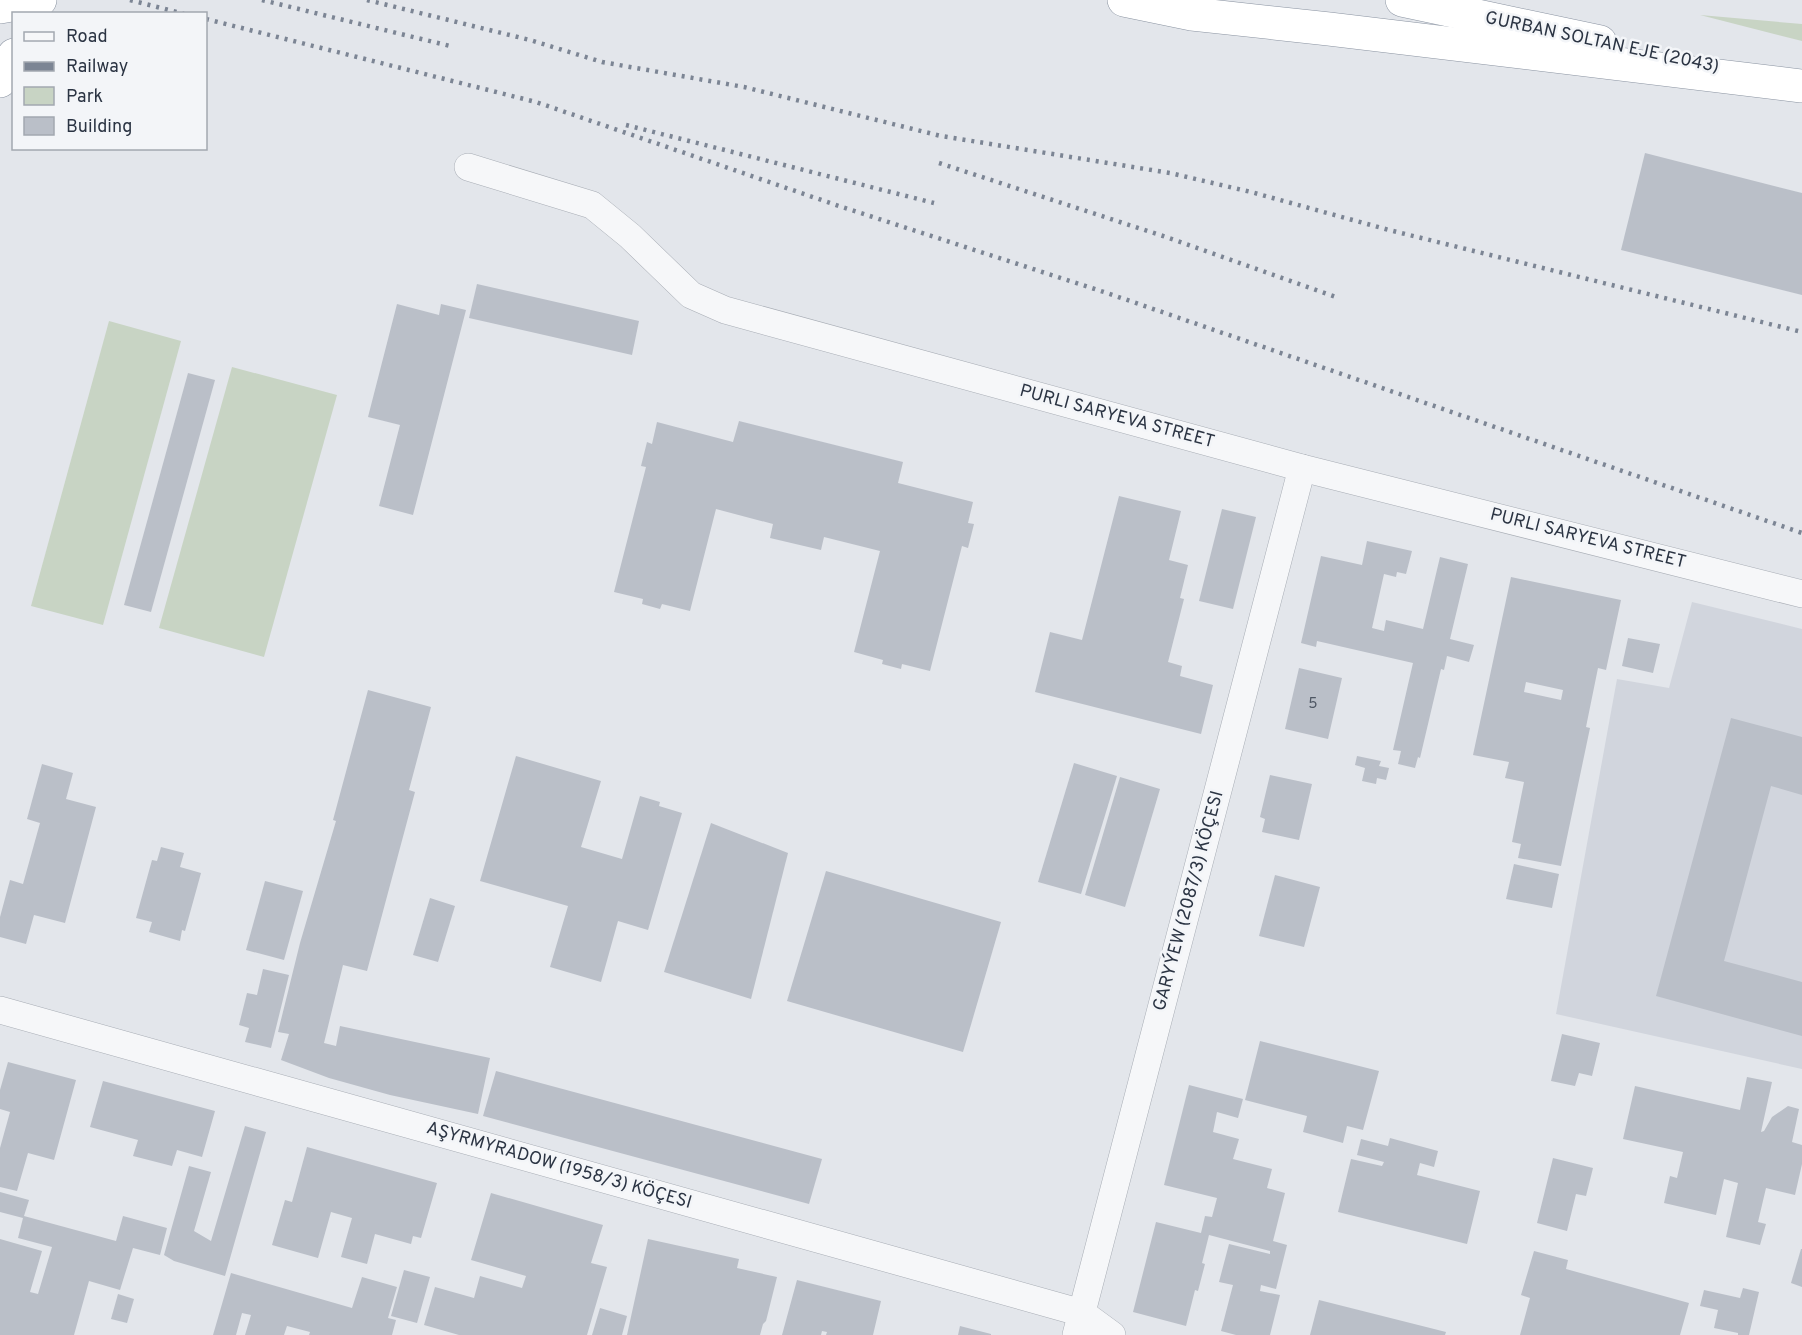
<svg xmlns="http://www.w3.org/2000/svg" width="1802" height="1335" viewBox="0 0 1802 1335" font-family="Overpass,sans-serif">
	<style>
		.built { fill: #d1d5dd }
		.green { fill: #c8d4c4 }
		.building { fill: #babfc8; fill-rule: evenodd }
		.lines { fill: none; stroke-linecap: round; stroke-linejoin: round }
		.street-casing { stroke: #a8adb5; stroke-width: 28 }
		.highway-casing { stroke: #8a93a1; stroke-width: 34 }
		.street { stroke: #f6f7f9; stroke-width: 27 }
		.highway { stroke: #fff; stroke-width: 33 }
		.rail { stroke: #7c8594; stroke-width: 4.5; stroke-dasharray: 3 6; stroke-linecap: butt }
		.labels { text-anchor: middle; dominant-baseline: central; stroke-width: 5; stroke-linejoin: round; paint-order: stroke }
		.number-label { font-size: 15px; fill: #4f5764 }
		.street-label { font-size: 18px; fill: #2b3443; stroke: #f3f5f8 }
	</style>
	<rect width="100%" height="100%" fill="#e3e6eb"/>
	<path class="built" d="M1692 602 1802 629V1069L1556 1014 1617 679 1669 688Z"/>
	<g class="green">
		<path d="M1700 15 1802 24V41Z"/>
		<path d="M109 321 181 341 103 625 31 606Z"/>
		<path d="M232 367 337 395 264 657 159 628Z"/>
	</g>
	<g class="building">
		<path d="M1645 153 1802 193V295L1621 250Z"/>
		<path d="M477 284 639 321 632 355 469 318Z"/>
		<path d="M397 304 439 315 441 304 466 310 413 515 379 506 400 425 368 417Z"/>
		<path d="M188 373 215 380 151 612 124 605Z"/>
		<path d="M739 421 903 462 898 483 973 502 968 523 974 524 968 548 962 546 930 671 902 664 901 669 882 664 883 660 854 652 880 551 824 537 821 550 770 538 773 524 716 509 690 611 662 604 660 609 642 604 643 599 614 592 646 467 641 466 647 442 652 444 657 422 733 442Z"/>
		<path d="M1119 496 1181 511 1169 560 1188 565 1180 598 1184 599 1168 662 1182 666 1180 676 1213 685 1201 734 1035 692 1050 632 1082 640Z"/>
		<path d="M1222 509 1256 517 1233 609 1199 601Z"/>
		<path d="M1367 541 1412 551 1406 574 1397 572 1396 577 1384 574 1372 628 1384 631 1386 620 1423 629 1440 557 1468 564 1450 639 1474 645 1469 662 1447 656 1444 670 1441 669 1420 758 1418 757 1415 768 1398 764 1401 751 1393 750 1413 663 1317 641 1316 647 1301 643 1321 556 1362 565Z"/>
		<path d="M1511 577 1621 600 1606 670 1598 668 1586 727 1590 728 1561 866 1518 858 1521 844 1512 842 1524 782 1505 778 1509 762 1473 755ZM1526 682 1563 690 1561 700 1524 692Z"/>
		<path d="M1628 638 1660 644 1653 673 1622 666Z"/>
		<path d="M1299 668 1342 678 1328 739 1285 729Z"/>
		<path d="M368 690 431 707 409 790 415 792 367 971 343 965 324 1043 336 1046 340 1026 490 1058 478 1114 390 1095 329 1078 281 1060 289 1034 278 1032 300 943 336 821 333 820Z"/>
		<path d="M1731 718 1802 737V795L1771 786 1724 961 1802 982V1036L1656 996Z"/>
		<path d="M516 756 601 781 581 847 622 859 640 796 660 802 659 806 682 813 648 930 618 921 601 982 550 967 568 906 480 881Z"/>
		<path d="M1357 756 1381 761 1379 766 1389 768 1386 780 1377 778 1376 784 1362 781 1365 768 1355 765Z"/>
		<path d="M1074 763 1117 776 1081 894 1038 882Z"/>
		<path d="M42 764 73 773 66 799 96 807 65 923 34 915 26 944 0 937V917L10 880 23 884 40 823 27 819Z"/>
		<path d="M1270 775 1312 784 1299 840 1262 832 1265 819 1260 817Z"/>
		<path d="M1120 777 1160 789 1125 907 1085 895Z"/>
		<path d="M711 823 788 853 751 999 664 972Z"/>
		<path d="M161 847 184 853 180 867 201 873 185 931 182 930 180 941 149 932 152 922 136 918 152 860 157 861Z"/>
		<path d="M1514 864 1559 874 1552 908 1506 899Z"/>
		<path d="M826 871 1001 922 963 1052 787 1001Z"/>
		<path d="M1275 875 1320 887 1304 947 1259 936Z"/>
		<path d="M265 881 303 891 284 960 246 950Z"/>
		<path d="M430 898 455 906 438 962 413 955Z"/>
		<path d="M263 969 289 975 271 1048 245 1042 249 1028 239 1025 247 993 257 995Z"/>
		<path d="M1562 1034 1600 1043 1592 1076 1579 1073 1575 1086 1551 1081Z"/>
		<path d="M1260 1041 1379 1071 1363 1130 1347 1126 1343 1143 1303 1132 1307 1116 1245 1100Z"/>
		<path d="M8 1062 76 1080 54 1160 28 1153 17 1191 0 1187V1148L10 1112 0 1109V1090Z"/>
		<path d="M496 1071 822 1159 809 1204 483 1116Z"/>
		<path d="M1747 1077 1772 1082 1761 1132 1764 1131 1772 1117 1788 1106 1799 1109 1792 1142 1802 1145V1164L1795 1195 1766 1188 1758 1222 1766 1224 1760 1245 1726 1237 1738 1183 1724 1179 1716 1215 1664 1203 1670 1176 1677 1178 1683 1152 1623 1139 1635 1086 1740 1110Z"/>
		<path d="M103 1081 215 1111 202 1157 177 1150 172 1166 133 1156 138 1140 90 1127Z"/>
		<path d="M1189 1085 1243 1099 1238 1118 1217 1112 1213 1132 1239 1139 1233 1159 1272 1169 1267 1188 1285 1193 1273 1241 1287 1245 1276 1289 1261 1285 1260 1291 1280 1295 1270 1335H1236L1221 1331 1233 1285 1219 1282 1229 1244 1270 1254V1251L1209 1235 1202 1263 1205 1264 1198 1291 1195 1290 1186 1326 1133 1312 1156 1222 1201 1233 1205 1216 1212 1217 1217 1198 1164 1185Z"/>
		<path d="M245 1126 266 1132 225 1276 174 1261 164 1255 189 1166 211 1172 194 1231 211 1241Z"/>
		<path d="M1390 1138 1438 1151 1434 1167 1420 1163 1417 1175 1480 1191 1467 1244 1338 1212 1351 1159 1382 1166 1384 1162 1357 1155 1361 1139 1388 1146Z"/>
		<path d="M307 1147 437 1183 421 1238 413 1236 411 1244 375 1234 367 1264 341 1257 352 1218 331 1212 318 1258 272 1245 285 1200 292 1202Z"/>
		<path d="M1553 1158 1593 1168 1586 1196 1576 1194 1567 1231 1537 1223Z"/>
		<path d="M0 1192 29 1200 24 1216 116 1241 123 1216 167 1228 160 1255 133 1248 120 1290 89 1281 74 1335H0V1239L42 1251 30 1292 38 1294 52 1247 18 1238 23 1218 0 1212Z"/>
		<path d="M491 1193 603 1225 591 1263 607 1267 587 1335H459L424 1325 435 1287 474 1298 480 1276 522 1288 526 1276 471 1260Z"/>
		<path d="M648 1239 739 1259 737 1268 777 1277 766 1321 763 1324 760 1335H627Z"/>
		<path d="M1801 1249H1802V1287L1791 1283Z"/>
		<path d="M1534 1251 1568 1260 1566 1269 1689 1303 1680 1335H1520L1530 1298 1521 1295Z"/>
		<path d="M404 1270 430 1277 417 1323 391 1316Z"/>
		<path d="M231 1273 352 1308 362 1277 397 1287 388 1318 396 1320 392 1335H309L310 1332 287 1326 284 1335H245L251 1315 242 1313 236 1335H213Z"/>
		<path d="M797 1280 881 1301 873 1335H826L827 1332 822 1331 821 1335H782Z"/>
		<path d="M1743 1288 1759 1292 1749 1335H1738V1333L1714 1328 1718 1310 1700 1306 1704 1290 1740 1298Z"/>
		<path d="M118 1294 134 1299 127 1323 111 1319Z"/>
		<path d="M1319 1300 1446 1332 1445 1335H1310Z"/>
		<path d="M600 1308 627 1316 622 1335H592Z"/>
		<path d="M960 1326 991 1334V1335H958Z"/>
	</g>
	<g class="lines">
		<defs>
			<g id="street">
				<path d="M468 167 592 205 630 236 691 295 725 310 1302 468 1802 594"/>
				<path d="M0 1010 1082 1313 1112 1335"/>
				<path d="M1076 1335 1302 468"/>
			</g>
			<g id="highway">
				<path d="M1124 0 1192 14 1329 29 1802 86"/>
				<path d="M1402 0 1600 42"/>
				<path d="M0 7 40 0"/>
				<path d="M0 81 14 55"/>
			</g>
		</defs>
		<use href="#street" class="street-casing"/>
		<use href="#highway" class="highway-casing"/>
		<use href="#street" class="street"/>
		<use href="#highway" class="highway"/>
		<g class="rail">
			<path d="M130 0 184 14"/>
			<path d="M262 0 454 47"/>
			<path d="M367 0 530 40 602 62 744 87 941 136 1170 173 1251 192 1389 230 1802 332"/>
			<path d="M206 19 536 102 839 206 1107 293 1802 533"/>
			<path d="M626 125 934 203"/>
			<path d="M939 163 1163 236 1339 298"/>
		</g>
	</g>
	<g class="labels">
		<g class="number-label">
			<text x="1313" y="704">5</text>
		</g>
		<g class="street-label">
			<text transform="translate(1602 43) rotate(12)">GURBAN SOLTAN EJE (2043)</text>
			<text transform="translate(1117 417) rotate(15)">PURLI SARYEVA STREET</text>
			<text transform="translate(1588 539) rotate(14)">PURLI SARYEVA STREET</text>
			<text transform="translate(1189 901) rotate(-75)">GARYÝEW (2087/3) KÖÇESI</text>
			<text transform="translate(559 1166) rotate(16)">AŞYRMYRADOW (1958/3) KÖÇESI</text>
		</g>
	</g>
	<rect x="12" y="12" width="195" height="138" fill="#f3f5f8" stroke="#a3a8b0" stroke-width="1.5"/>
	<rect x="24" y="32" width="30" height="9" fill="#f6f7f9" stroke="#a3a8b0" stroke-width="1.5"/>
	<text x="66" y="42" font-size="18" fill="#2b3443">Road</text>
	<rect x="24" y="62" width="30" height="9" fill="#7c8594" stroke="#a3a8b0" stroke-width="1.5"/>
	<text x="66" y="72" font-size="18" fill="#2b3443">Railway</text>
	<rect x="24" y="87" width="30" height="18" fill="#c8d4c4" stroke="#a3a8b0" stroke-width="1.5"/>
	<text x="66" y="102" font-size="18" fill="#2b3443">Park</text>
	<rect x="24" y="117" width="30" height="18" fill="#babfc8" stroke="#a3a8b0" stroke-width="1.5"/>
	<text x="66" y="132" font-size="18" fill="#2b3443">Building</text>
</svg>
